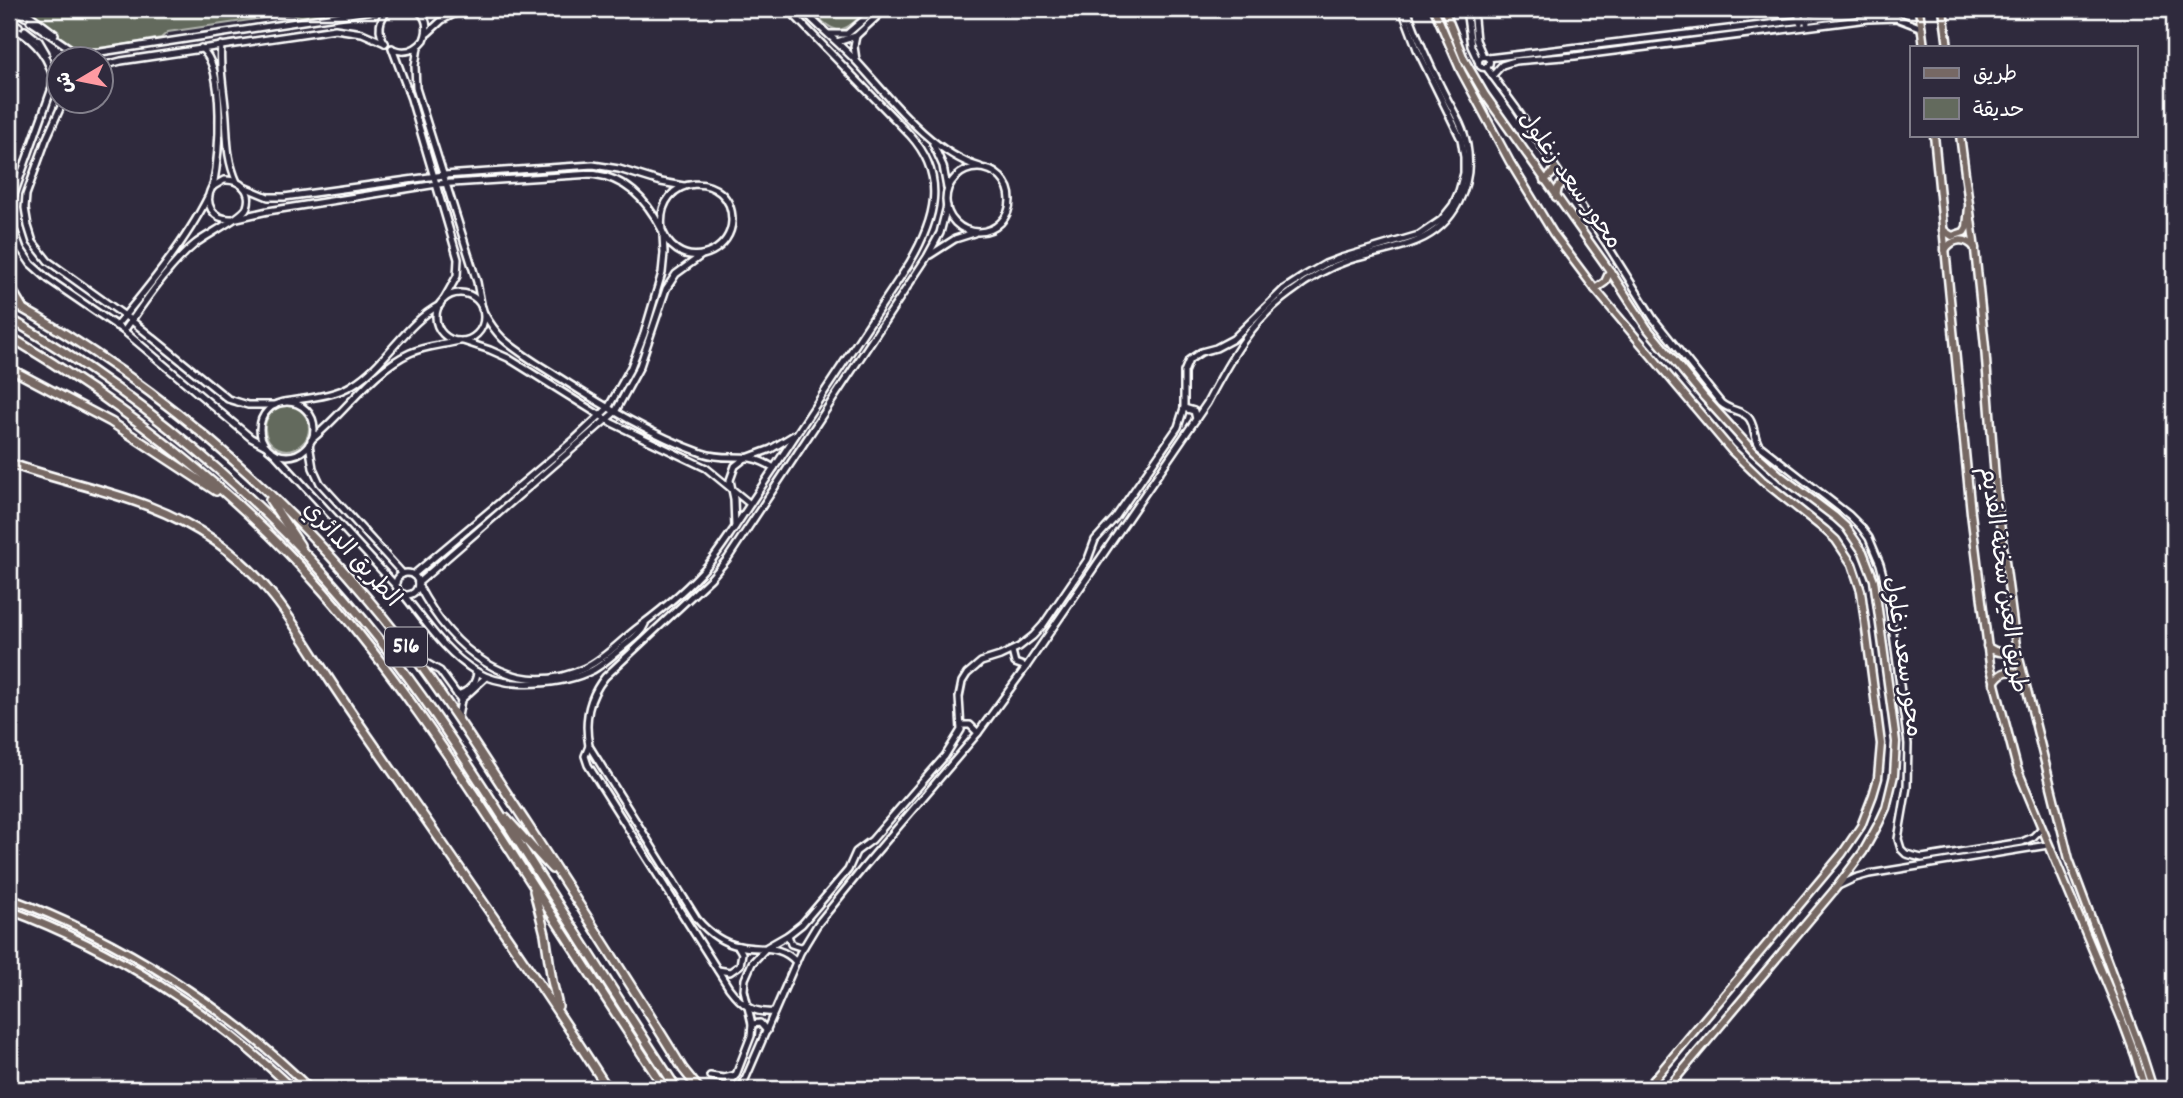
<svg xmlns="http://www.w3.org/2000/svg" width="2183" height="1098" viewBox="0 0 2183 1098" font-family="Dekko,'Playpen Sans Arabic',sans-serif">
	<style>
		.green { fill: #636a5d; stroke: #b1b4ae; stroke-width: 2 }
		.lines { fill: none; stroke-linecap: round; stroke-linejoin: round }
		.minor-casing { stroke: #fff; stroke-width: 10 }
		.major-casing { stroke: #fff; stroke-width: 11 }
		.highway-casing { stroke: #fff; stroke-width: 12 }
		.minor { stroke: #2f2a3d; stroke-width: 5 }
		.major { stroke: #766864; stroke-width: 6 }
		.highway { stroke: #766864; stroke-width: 7 }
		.labels { text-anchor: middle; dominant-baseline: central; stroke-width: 5; stroke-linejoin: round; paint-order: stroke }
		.shield { fill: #2f2a3d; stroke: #c1bfc5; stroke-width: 2 }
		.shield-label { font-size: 23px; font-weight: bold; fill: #fff }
		.street-label { font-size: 24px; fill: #fff; stroke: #2f2a3d }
	</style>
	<rect width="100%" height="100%" fill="#2f2a3d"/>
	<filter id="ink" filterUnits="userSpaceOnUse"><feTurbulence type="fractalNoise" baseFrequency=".0143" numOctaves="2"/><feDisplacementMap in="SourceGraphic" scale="14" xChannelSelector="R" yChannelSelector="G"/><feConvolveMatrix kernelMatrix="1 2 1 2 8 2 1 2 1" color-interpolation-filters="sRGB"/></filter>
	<g filter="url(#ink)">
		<g class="green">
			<path d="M24 9H347L301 16 291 14 168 32 161 38C141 41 88 54 72 46 57 39 36 21 24 9Z"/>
			<path d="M809 9H868C840 37 837 36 809 9Z"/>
			<path d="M1806 9H1887L1807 20Z"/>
			<circle cx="287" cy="428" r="22"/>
		</g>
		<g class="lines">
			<defs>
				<g id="minor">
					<path d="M14 9 25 17"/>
					<path d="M22 9 55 34"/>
					<path d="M802 9C819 27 839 43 857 62 891 99 930 152 980 167"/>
					<path d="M1466 9 1471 46 1478 61"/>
					<path d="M1473 9 1476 40 1483 56"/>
					<path d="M1798 9 1800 23"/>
					<path d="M1806 9 1807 23"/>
					<path d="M9 20 19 26"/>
					<path d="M30 21 77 53"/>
					<path d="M9 27C30 35 46 52 52 74"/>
					<path d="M25 30 39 41 46 53"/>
					<path d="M428 33 442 20 464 9"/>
					<path d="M829 34H847L876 9"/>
					<path d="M837 42 856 36 885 9"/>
					<path d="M385 43C377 31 379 19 389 9"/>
					<path d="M221 45C219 65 223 85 225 106 228 133 225 156 237 182"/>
					<path d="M418 47 415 66 416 88 477 282 482 309"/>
					<path d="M201 48C227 70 219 156 213 187"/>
					<path d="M392 48 411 99 458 259 457 276 444 299"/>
					<path d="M393 49C405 54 416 50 424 40 429 28 427 17 417 9"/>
					<circle cx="1484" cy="62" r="5.5"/>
					<path d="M1488 58 1895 9"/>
					<path d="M61 60 70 54 101 52 381 9"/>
					<path d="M856 60 854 46 856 36"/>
					<path d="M60 61C53 69 52 78 52 88L12 200 14 230 21 249 31 264 48 279 124 331 251 438 266 446"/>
					<path d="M102 66 121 61 335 29 362 33 385 43"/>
					<path d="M1486 67 1516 108 1608 246 1653 318 1721 403C1730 411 1741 410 1748 417 1755 424 1753 436 1759 445L1849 515 1861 527 1869 538 1880 564 1887 590 1908 744 1907 787 1898 839 1901 849 1906 854 1922 858 2022 842 2033 837 2041 829"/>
					<path d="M1492 76 1502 65 1515 61 1575 56 1868 19 1896 18 1922 28"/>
					<path d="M63 102 46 140 26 195 25 208 28 226 33 242 48 261 132 321 228 399 248 405H275"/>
					<path d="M933 144 943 166 947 188"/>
					<circle cx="978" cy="200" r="32"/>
					<path d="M244 187 268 197H284L444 175 593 165 619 169 661 182 684 186"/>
					<path d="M237 218 268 211 437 184 592 174C626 178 646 199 661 228 665 237 668 244 677 250 699 265 731 248 732 221 733 170 654 171 662 230"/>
					<path d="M930 255 955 239 974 233"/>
					<circle cx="460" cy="317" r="24"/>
					<path d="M484 313C489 322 495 331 503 339 520 354 541 366 560 378 605 407 652 435 702 453 731 463 744 449 774 468"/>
					<path d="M116 326C148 288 186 241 208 197"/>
					<path d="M124 331C145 302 167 267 195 244 206 235 243 217 247 207 253 190 239 179 224 180L212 187C203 204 213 220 232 219"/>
					<path d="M463 341 490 350 508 358 612 423 706 468 750 504"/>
					<path d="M284 402C305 398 333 397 352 385 386 365 405 323 440 305"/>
					<circle cx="287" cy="429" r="27"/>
					<path d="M1184 408 1194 411 1196 419"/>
					<path d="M311 440C344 414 372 370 410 353 425 346 443 345 459 341"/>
					<path d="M309 444 313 468 320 483 403 574"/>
					<path d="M273 452 397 587"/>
					<path d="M735 527 734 499 730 480 735 466 744 459 771 449 794 435"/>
					<circle cx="407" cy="584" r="11"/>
					<path d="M413 575 574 440 608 408 631 367 644 334 662 273 664 253 663 235"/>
					<path d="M418 583 615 412 640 366 666 289 676 274 702 255"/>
					<path d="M418 585C450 646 510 703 585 668 606 658 621 640 640 626 660 611 690 586 707 566 717 554 726 540 735 527L909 264C935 220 948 177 910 135L788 9"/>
					<path d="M403 594C425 621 446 654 477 672 507 690 563 685 593 670 604 664 613 655 623 647 631 640 641 634 645 624"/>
					<path d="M1012 651 1015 663 1026 667"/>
					<path d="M414 656 440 671 461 700"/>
					<path d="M457 695C468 692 476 685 477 672"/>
					<path d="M458 717 461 700 486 677"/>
					<path d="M961 725H970L978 733"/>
					<path d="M589 746 585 756 588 765 729 988C741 1004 753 1014 774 1012"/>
					<path d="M1838 886 1855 878 1869 874 2048 845"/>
					<path d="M788 935 791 944 800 947 804 946"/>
					<path d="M796 962C779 943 761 951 739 946 722 943 708 932 697 919L589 746C584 720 588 698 605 677L711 578 728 558 927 257 940 233 947 206"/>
					<path d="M718 970 730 972 740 965 742 953 738 946"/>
					<path d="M752 1024 760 1023 767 1031"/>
					<path d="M710 1076 724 1078 736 1075"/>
					<path d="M725 1089 736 1075 751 1036 752 1024 744 990 745 979 752 963 767 947 788 935 802 924 848 870 856 852 872 840 945 756 961 730 959 697 962 682 967 674 981 662 1000 656 1019 647 1033 636 1043 625 1088 559 1095 540 1115 518 1178 427 1184 408V372L1189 360 1201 352 1216 348 1233 339 1284 289 1304 276 1325 264 1341 258 1419 235 1441 220 1453 205 1459 191 1464 173V157L1461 139 1417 49 1402 9"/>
					<path d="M741 1089 800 953 817 925 863 868 978 733 1026 667 1207 403C1229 361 1251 321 1290 293 1308 279 1329 267 1350 260 1372 253 1396 250 1417 241 1455 225 1474 185 1467 145 1463 124 1450 106 1441 87 1428 62 1417 36 1407 9"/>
				</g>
				<g id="major">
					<path d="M1434 9 1461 71 1510 162 1553 233 1595 289 1731 450 1762 480 1825 530 1836 540 1852 564 1861 591 1881 744 1878 778 1873 795 1861 826 1842 854 1646 1089"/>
					<path d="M1444 9 1464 59 1485 95 1610 271 1647 328 1704 397 1754 452 1782 477 1835 517 1846 527 1863 552 1874 580 1896 742 1894 775 1886 808 1879 823 1863 852 1836 888 1667 1089"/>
					<path d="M1919 9 1924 47"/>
					<path d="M1943 9 1948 47"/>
					<path d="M1934 135 1971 513 1990 665 2017 768 2122 1020 2135 1055 2145 1089"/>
					<path d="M1960 135 1975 250 1985 347 1996 492 2016 646 2069 859 2140 1048 2153 1089"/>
					<path d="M1544 180 1551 175 1555 168"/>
					<path d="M1556 197 1558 188 1564 181"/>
					<path d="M1943 230 1952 236 1964 232 1967 227 1969 207"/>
					<path d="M1945 250C1953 238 1966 237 1975 248"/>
					<path d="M1595 289 1605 282 1610 271"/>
					<path d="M1987 646C1997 654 2007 655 2016 646"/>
					<path d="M1994 683C2000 671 2011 668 2022 676"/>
					<path d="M9 898C120 939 226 1006 310 1089"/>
					<path d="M9 910C114 949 212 1012 293 1089"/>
				</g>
				<g id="highway">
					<path d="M9 285 22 307"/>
					<path d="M9 301C167 388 306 513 415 658 455 711 490 769 527 824 580 906 633 987 683 1069L699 1089"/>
					<path d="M9 318C157 405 291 522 395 660 438 716 476 776 514 835 568 920 622 1005 677 1089"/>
					<path d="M9 336C123 404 236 492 324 592 393 671 450 757 507 845 559 926 612 1008 665 1089"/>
					<path d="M9 368 111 422 216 491"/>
					<path d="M9 463C82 489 149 495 215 541 263 574 290 617 320 665 336 690 353 715 370 739 451 856 532 970 608 1089"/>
					<path d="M270 500 300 545"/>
					<path d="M506 818 552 869"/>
					<path d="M534 891 545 934 552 981 558 1006"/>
				</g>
			</defs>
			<use href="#minor" class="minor-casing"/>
			<use href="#major" class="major-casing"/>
			<use href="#highway" class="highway-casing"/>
			<use href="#minor" class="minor"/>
			<use href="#major" class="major"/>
			<use href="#highway" class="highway"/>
		</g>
	</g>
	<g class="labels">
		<rect class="shield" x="385" y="627.5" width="42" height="39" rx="5"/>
		<g class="shield-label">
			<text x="406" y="647">516</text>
		</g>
		<g class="street-label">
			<text transform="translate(1569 181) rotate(55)">محور سعد زغلول</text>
			<text transform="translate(351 555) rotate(48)">الطريق الدائري</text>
			<text transform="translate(2002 580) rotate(82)">طريق العين سخنة القديم</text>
			<text transform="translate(1902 657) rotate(82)">محور سعد زغلول</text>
		</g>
	</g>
	<rect width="2183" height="1098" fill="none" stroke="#2f2a3d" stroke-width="35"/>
	<rect x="18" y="18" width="2148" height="1063" fill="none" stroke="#fff" stroke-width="2.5" filter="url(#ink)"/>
	<rect x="1910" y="46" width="228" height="91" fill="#2f2a3d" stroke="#827f8b" stroke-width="2"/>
	<rect x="1924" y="68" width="35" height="10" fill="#766864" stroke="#827f8b" stroke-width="2"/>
	<text x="1973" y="80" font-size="21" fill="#ffffff">طريق</text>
	<rect x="1924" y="98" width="35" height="21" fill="#636a5d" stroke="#827f8b" stroke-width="2"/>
	<text x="1973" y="116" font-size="21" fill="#ffffff">حديقة</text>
	<g transform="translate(80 80) rotate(260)"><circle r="33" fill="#2f2a3d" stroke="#827f8b" stroke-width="2"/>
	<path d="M0-5L12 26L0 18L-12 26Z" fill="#ff9aa2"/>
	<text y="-10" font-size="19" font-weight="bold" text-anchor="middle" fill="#ffffff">ش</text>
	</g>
</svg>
